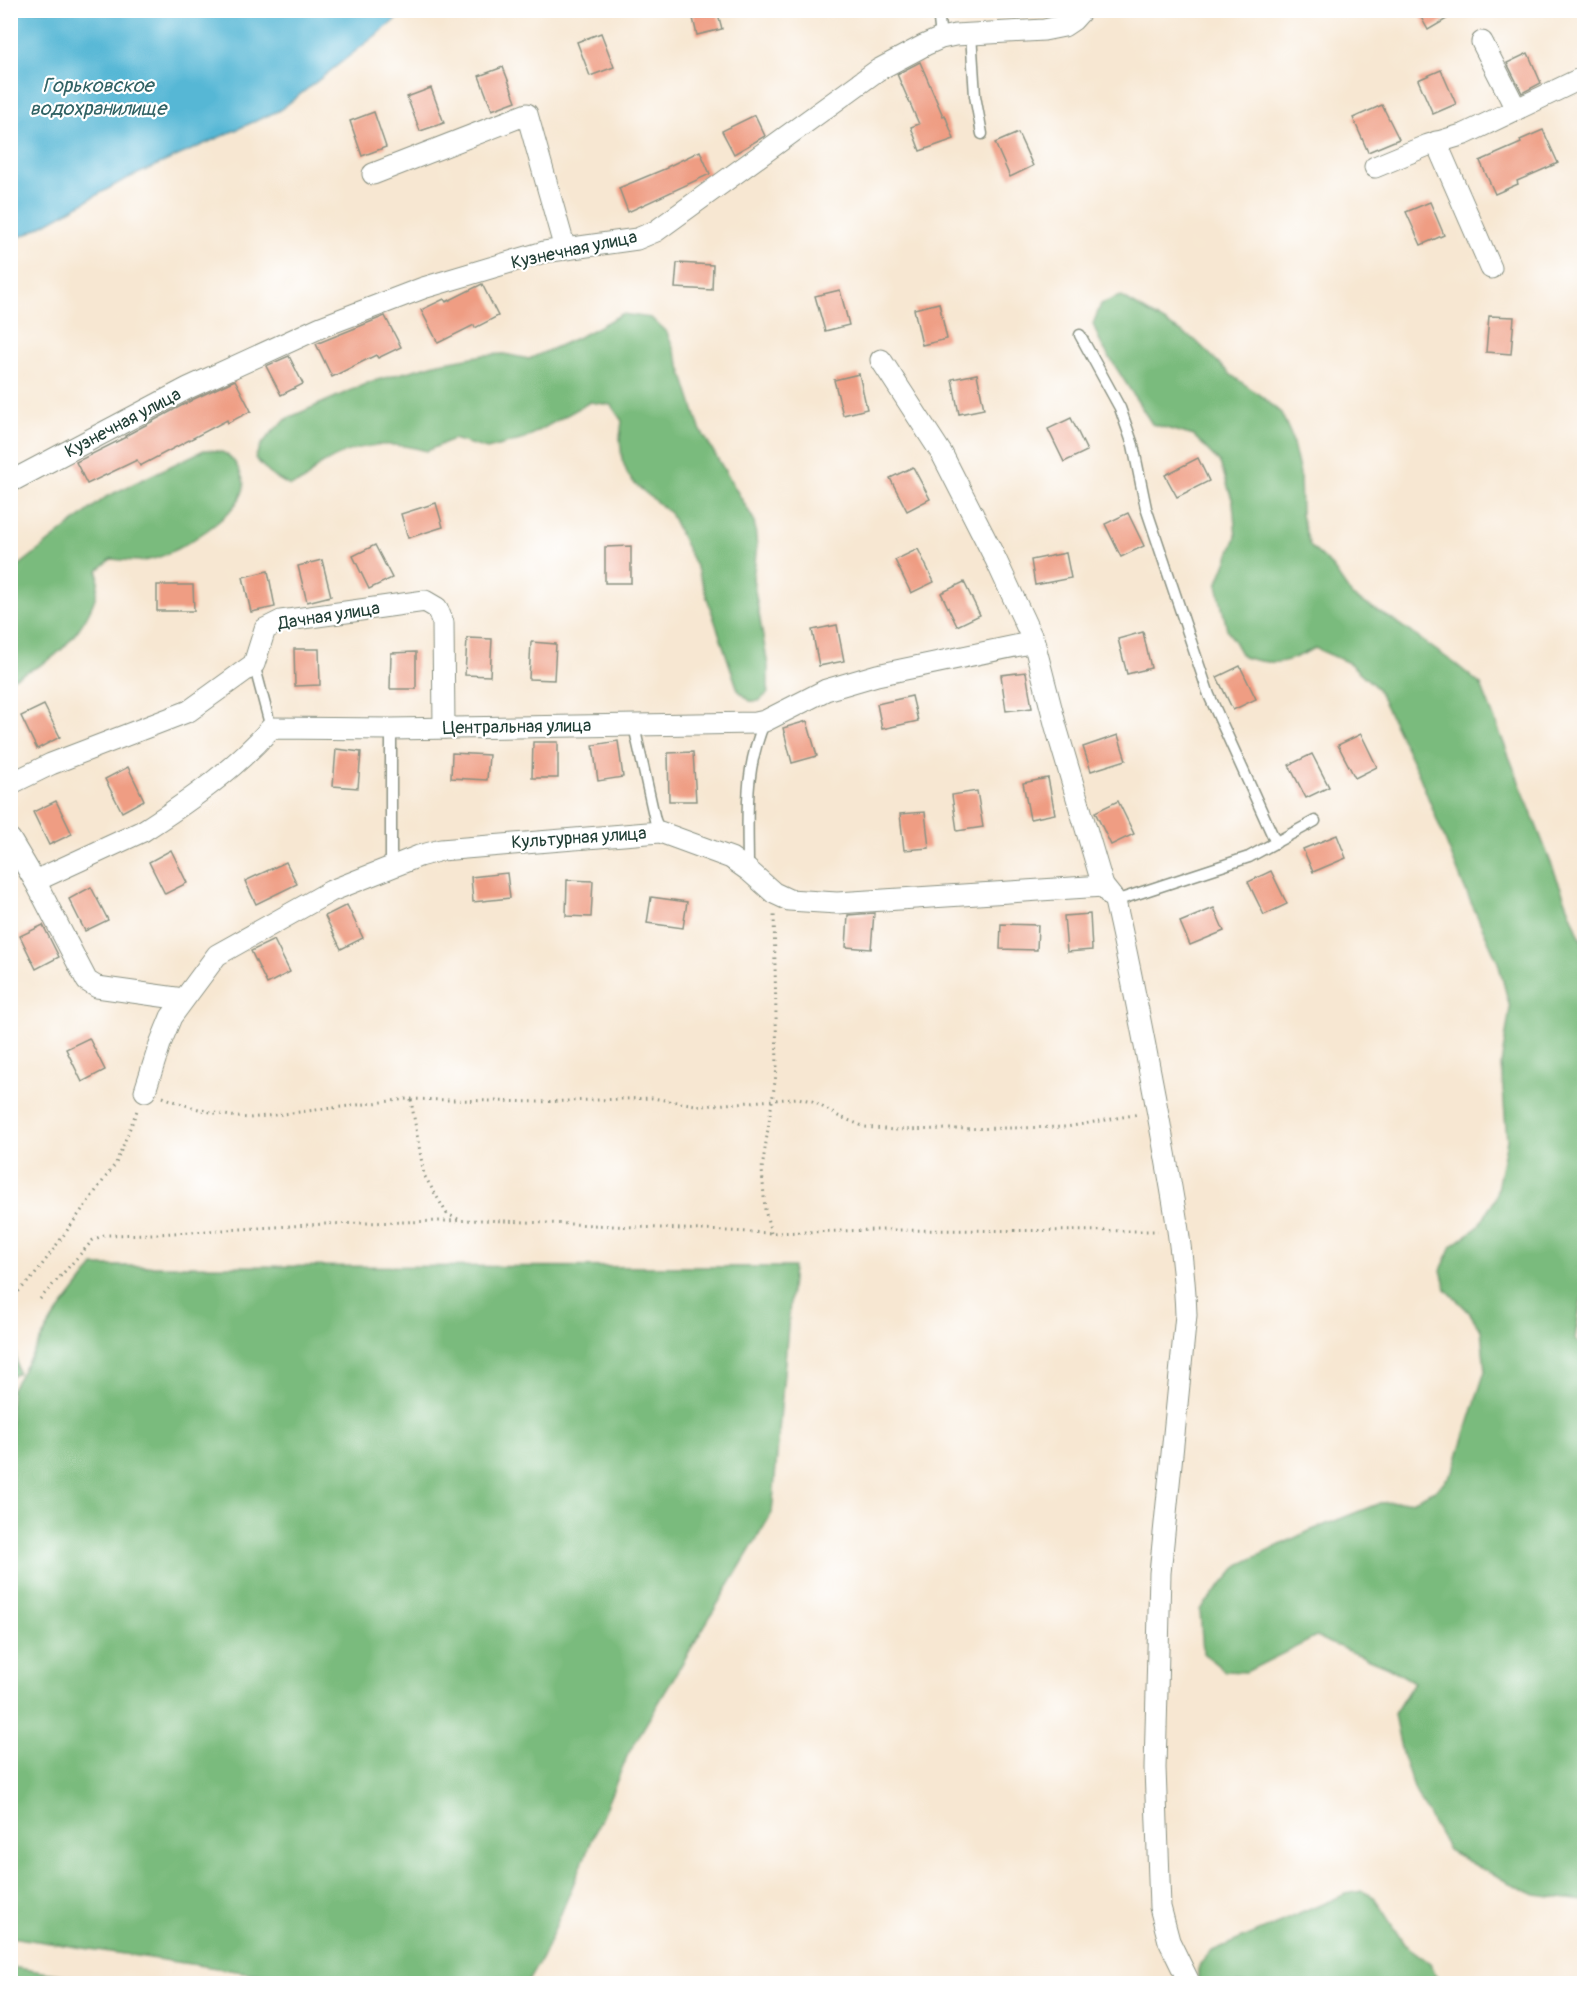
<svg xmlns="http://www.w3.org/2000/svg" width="1595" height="1994" viewBox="0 0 1595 1994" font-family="Pangolin,sans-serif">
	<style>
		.forest { fill: #7abb7d; stroke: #4c7c58; stroke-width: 1.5 }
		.water { fill: #57b7d5; stroke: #3b7a84; stroke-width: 1.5 }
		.building { fill: #ef9d83 }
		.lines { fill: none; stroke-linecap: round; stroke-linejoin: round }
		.service-casing { stroke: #8b9283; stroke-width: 13 }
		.minor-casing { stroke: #8b9283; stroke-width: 23 }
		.path { stroke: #8b9283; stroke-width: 3; stroke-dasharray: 1.5 4.5; stroke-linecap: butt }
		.service { stroke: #fff; stroke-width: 10 }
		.minor { stroke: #fff; stroke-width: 21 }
		.labels { text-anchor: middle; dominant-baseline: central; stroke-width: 4.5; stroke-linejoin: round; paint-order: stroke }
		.street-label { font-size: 18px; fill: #1f3d34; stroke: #fff }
		.water-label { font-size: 20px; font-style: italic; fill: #306264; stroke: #fff }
	</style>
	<rect width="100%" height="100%" fill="#fff"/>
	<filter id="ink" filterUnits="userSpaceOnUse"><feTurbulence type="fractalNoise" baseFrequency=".0167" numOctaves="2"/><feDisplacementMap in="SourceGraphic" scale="12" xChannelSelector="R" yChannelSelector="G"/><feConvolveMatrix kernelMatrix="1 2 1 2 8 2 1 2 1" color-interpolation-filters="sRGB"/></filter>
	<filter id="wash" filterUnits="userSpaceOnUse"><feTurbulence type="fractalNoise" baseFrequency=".008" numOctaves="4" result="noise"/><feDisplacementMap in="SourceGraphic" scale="24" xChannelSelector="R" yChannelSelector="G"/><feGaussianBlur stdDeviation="1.35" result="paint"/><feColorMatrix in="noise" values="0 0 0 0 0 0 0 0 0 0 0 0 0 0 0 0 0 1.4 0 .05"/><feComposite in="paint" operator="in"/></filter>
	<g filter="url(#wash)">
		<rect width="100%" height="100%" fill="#f7e7d2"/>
		<g class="forest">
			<path d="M1120 296 1195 340 1230 374 1261 396 1281 413 1291 435 1300 474 1301 515 1310 546 1331 565 1352 596 1393 620 1457 665 1481 685 1584 947V1294L1581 1301 1575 1339 1584 1347V1901L1535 1895 1491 1874 1448 1850 1415 1791 1402 1754 1394 1714 1414 1682 1388 1667 1316 1637 1246 1672 1225 1671 1203 1653 1200 1610 1239 1565 1307 1532 1380 1503 1411 1501 1436 1490 1453 1472 1485 1371 1481 1330 1469 1312 1446 1289 1441 1270 1452 1246 1478 1227 1495 1199 1507 1140 1501 1065 1510 1008 1498 962 1464 887 1419 775 1377 688 1349 663 1315 648C1286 664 1275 666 1243 657L1227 629 1217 585 1236 537 1233 502 1220 463 1194 436 1152 424 1101 344 1093 324 1101 304Z"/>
			<path d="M622 314 651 318 667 333 679 363 700 429 754 520 757 546 753 579 768 666V693L759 701H750L738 690 698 571 670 513 636 485 628 475 622 459 620 438 622 421 611 405 590 402 524 439 487 449 453 439 427 451C388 440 356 443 320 465 314 469 310 477 303 481 299 483 294 484 290 486L271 475 255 458 261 445 274 430 288 418 370 382 439 363 484 355 504 354 529 359 581 336Z"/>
			<path d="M204 450C220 450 230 452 238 468 240 472 244 480 244 485 243 513 177 553 153 559 139 563 124 560 111 559L98 570C98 575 99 580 98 584 95 612 68 649 44 663 33 670 21 673 11 680V572L106 497Z"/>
			<path d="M94 1266 793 1267 772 1513 628 1754 544 1954 527 1983H317L11 1937V1390L53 1319Z"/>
			<path d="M10 1308 18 1373 11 1377H10Z"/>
			<path d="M1362 1891 1374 1897 1404 1944 1430 1963 1439 1983 1199 1984C1195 1968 1200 1962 1210 1952L1346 1894Z"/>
			<path d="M10 1967H11L113 1983H11Z"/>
		</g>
		<path class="water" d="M11 10H407V11L280 110 122 181 29 233 11 240Z"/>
		<g id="blocks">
			<g class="building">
				<path d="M691 10H717L722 29 697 35Z"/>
				<path d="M1417 10H1462L1428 30Z"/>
				<path d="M601 33 614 67 590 76 577 42Z"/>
				<path d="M1528 53 1541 83 1522 93 1507 63Z"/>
				<path d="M920 62 943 116 945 115 954 139 920 151 911 127 919 124 897 74Z"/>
				<path d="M503 67 516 101 492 110 479 76Z"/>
				<path d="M1441 70 1456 104 1433 114 1418 80Z"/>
				<path d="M431 88 444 123 420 131 407 97Z"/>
				<path d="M1382 105 1399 139 1368 152 1353 118Z"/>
				<path d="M374 112 386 147 362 156 350 121Z"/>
				<path d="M755 115 765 136 734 154 722 131Z"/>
				<path d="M1543 130 1558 163 1517 181 1518 184 1495 194 1480 161 1521 143 1520 140Z"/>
				<path d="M1018 133 1033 166 1010 177 995 143Z"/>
				<path d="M700 151 710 174 628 212 619 188 667 168V167Z"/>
				<path d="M1430 202 1444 235 1421 245 1406 212Z"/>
				<path d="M677 263 713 265 712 290 675 288Z"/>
				<path d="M482 284 498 316 475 328 474 325 438 343 421 310 444 299 446 302Z"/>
				<path d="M840 290 849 325 825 331 815 296Z"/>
				<path d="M939 303 947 339 922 345 914 309Z"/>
				<path d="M385 316 401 347 378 358 376 355 332 377 316 344Z"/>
				<path d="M1489 316 1514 317 1511 354 1486 352Z"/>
				<path d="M289 356 303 384 281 395 266 366Z"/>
				<path d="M859 374 867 409 843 415 834 380Z"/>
				<path d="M977 374 984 409 959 414 952 379Z"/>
				<path d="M235 380 251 411 228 423 227 420 140 466 137 460 87 484 76 462 126 437 125 436 194 399Z"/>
				<path d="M1071 418 1087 451 1064 462 1048 429Z"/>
				<path d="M1198 458 1209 481 1177 497 1165 475Z"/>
				<path d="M913 467 930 499 907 511 890 478Z"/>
				<path d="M436 503 443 527 408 538 401 514Z"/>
				<path d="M1128 513 1144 546 1121 557 1105 524Z"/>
				<path d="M375 545 392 578 369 589 353 556Z"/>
				<path d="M631 546V583H605V547Z"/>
				<path d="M918 549 934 582 911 593 895 560Z"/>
				<path d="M1066 553 1071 578 1035 585 1031 560Z"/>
				<path d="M322 560 331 596 307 602 298 566Z"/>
				<path d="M268 571 275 607 251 612 243 577Z"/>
				<path d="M964 582 980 615 957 626 941 593Z"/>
				<path d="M157 585H193L194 611H157Z"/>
				<path d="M837 625 844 661 819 666 812 630Z"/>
				<path d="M1143 632 1151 668 1127 674 1118 639Z"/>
				<path d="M467 638 492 639 490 676 465 675Z"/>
				<path d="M531 642 556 644 554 680 529 679Z"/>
				<path d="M294 649H319L320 685 295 686Z"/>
				<path d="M416 652V689H390L391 653Z"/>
				<path d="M1240 666 1256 699 1233 710 1217 677Z"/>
				<path d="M1026 672 1032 708 1006 711 1001 675Z"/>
				<path d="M912 696 918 721 882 729 877 704Z"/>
				<path d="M44 705 60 737 37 749 21 716Z"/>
				<path d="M807 721 817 756 792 763 783 728Z"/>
				<path d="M1361 734 1377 767 1355 778 1338 745Z"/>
				<path d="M1118 735 1126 760 1091 771 1083 747Z"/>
				<path d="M618 741 623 777 598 781 593 745Z"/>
				<path d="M533 742H558V778H532Z"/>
				<path d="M336 749 361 752 358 788 333 786Z"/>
				<path d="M693 752 696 801H669L668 753Z"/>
				<path d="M452 753 489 755 487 780 451 778Z"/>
				<path d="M1312 754 1329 787 1306 798 1289 765Z"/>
				<path d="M128 767 144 800 122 812 105 779Z"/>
				<path d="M1048 778 1055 814 1030 819 1023 783Z"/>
				<path d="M977 791 983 827 957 831 952 795Z"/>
				<path d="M56 801 72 834 49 845 33 812Z"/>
				<path d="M1118 801 1134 834 1111 845 1095 812Z"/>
				<path d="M925 812 929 848 904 850 900 814Z"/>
				<path d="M1337 835 1346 858 1313 872 1303 849Z"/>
				<path d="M171 850 187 883 165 894 149 862Z"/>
				<path d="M286 862 297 884 256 904 245 881Z"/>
				<path d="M1271 871 1287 904 1264 915 1248 882Z"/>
				<path d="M507 873 510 898 473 902 471 877Z"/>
				<path d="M567 880 593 881 591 917 566 916Z"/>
				<path d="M91 887 108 920 85 931 69 899Z"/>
				<path d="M651 897 687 902 683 928 647 923Z"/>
				<path d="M347 905 363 938 341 949 325 916Z"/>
				<path d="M1214 908 1224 931 1190 945 1180 922Z"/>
				<path d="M874 913 871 949 846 947 848 915Z"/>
				<path d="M1090 914 1092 950 1067 952 1064 916Z"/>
				<path d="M1001 924 1038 925 1037 950 1000 949Z"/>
				<path d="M43 925 59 957 36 969 20 936Z"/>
				<path d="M274 940 290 972 267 984 251 951Z"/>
				<path d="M89 1038 105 1070 82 1082 66 1049Z"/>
			</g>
		</g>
	</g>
	<g filter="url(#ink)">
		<use href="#blocks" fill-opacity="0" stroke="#8b9283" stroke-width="1.5"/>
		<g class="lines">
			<defs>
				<g id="service">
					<path d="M938 10 941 38"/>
					<path d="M971 34 975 96 982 134"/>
					<path d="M1080 335 1120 408 1133 445 1146 508 1209 695 1276 843"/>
					<path d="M254 664 271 728"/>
					<path d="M634 726 655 820 660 832"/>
					<path d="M391 729V868"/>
					<path d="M748 870C748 815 743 772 765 721"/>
					<path d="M1115 901 1249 857 1315 821"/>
				</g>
				<g id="minor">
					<path d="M1482 42 1516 109"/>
					<path d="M1436 142 1491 268"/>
					<path d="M1375 167 1428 145 1465 134 1584 77"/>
					<path d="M373 174 527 114 565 249"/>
					<path d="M881 360 942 454 996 560 1034 642 1056 727 1103 886 1115 901C1132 975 1146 1050 1160 1125 1171 1188 1184 1251 1186 1315L1160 1573 1155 1768 1160 1907 1169 1941 1190 1984"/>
					<path d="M10 482 188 388 321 327 423 288 544 252 637 239 656 231 878 70 925 45 941 38 955 35 1044 30 1064 26 1073 20 1082 10"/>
					<path d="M10 784 51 764 189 711 254 664 265 629 281 621 425 601 437 608 443 623 444 728"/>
					<path d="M10 839 35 881 87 981 97 987 183 999"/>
					<path d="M35 881 143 831C188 802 235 769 271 728L391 729 756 723 765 721 826 690 877 675 1034 642"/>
					<path d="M145 1091 160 1044 171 1017 217 955 331 891 419 856 441 850 660 832 731 858 748 870 774 893 789 900 837 903 1103 886"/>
				</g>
			</defs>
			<use href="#service" class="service-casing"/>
			<use href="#minor" class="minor-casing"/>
			<g class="path">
				<path d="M163 1097C192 1108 219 1116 250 1118L407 1099 538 1102 652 1098 702 1106 798 1098 812 1101 838 1116 865 1127 894 1130 1067 1127 1139 1114"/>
				<path d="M411 1100 424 1175 447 1214 460 1220"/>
				<path d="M771 1233 765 1210 762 1169 777 1068 774 913"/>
				<path d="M40 1299 93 1240 104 1235 157 1234 325 1224 481 1220 771 1233 875 1230 1158 1231"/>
				<path d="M10 1300 34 1276 116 1163 138 1108"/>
			</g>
			<use href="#service" class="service"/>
			<use href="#minor" class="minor"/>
		</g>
	</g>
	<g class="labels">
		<g class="street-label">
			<text transform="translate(574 250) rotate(-12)">Кузнечная улица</text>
			<text transform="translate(123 423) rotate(-28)">Кузнечная улица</text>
			<text transform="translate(329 616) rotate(-9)">Дачная улица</text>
			<text transform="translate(517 727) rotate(-1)">Центральная улица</text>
			<text transform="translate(579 838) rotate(-4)">Культурная улица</text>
		</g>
		<g class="water-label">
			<text x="98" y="85">Горьковское<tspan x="98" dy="23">водохранилище</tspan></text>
		</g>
	</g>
	<rect width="1595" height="1994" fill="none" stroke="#fff" stroke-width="36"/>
</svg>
